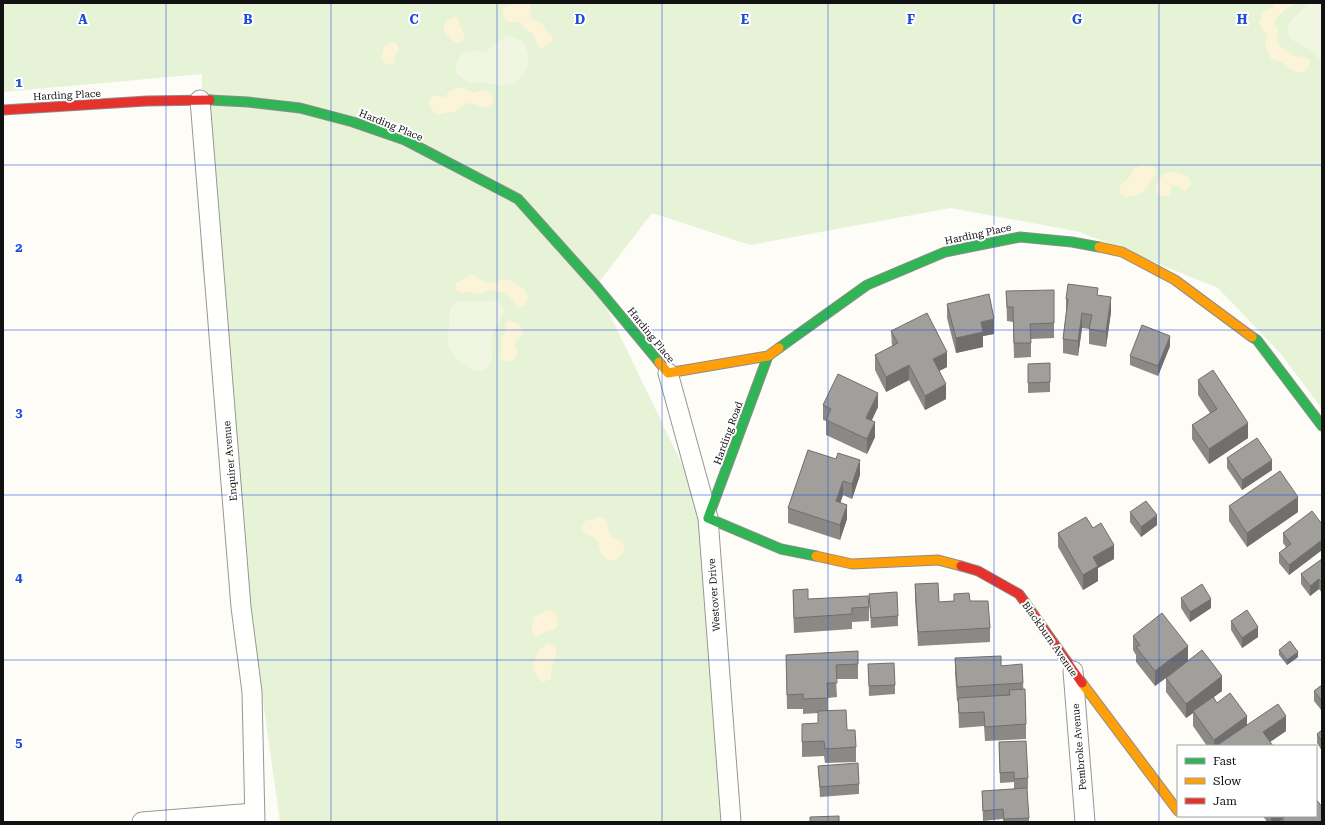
<svg xmlns="http://www.w3.org/2000/svg" width="1325" height="825" viewBox="0 0 1325 825" font-family="'Roboto Serif',serif">
	<style>
		.green { fill: #e7f3d7 }
		.sand { fill: #fcf4d9 }
		.pitch { fill: #f0f6e1 }
		.lines { fill: none; stroke-linecap: round; stroke-linejoin: round }
		.street-casing { stroke: #979795; stroke-width: 21 }
		.fast-casing { stroke: #8e8d8b; stroke-width: 11 }
		.slow-casing { stroke: #8e8d8b; stroke-width: 11 }
		.jam-casing { stroke: #8e8d8b; stroke-width: 11 }
		.street { stroke: #fffffe; stroke-width: 19 }
		.fast { stroke: #30b455; stroke-width: 9 }
		.slow { stroke: #ff9f0a; stroke-width: 9 }
		.jam { stroke: #e5322d; stroke-width: 9 }
		.wall { fill: #8a8986 }
		.shaded-wall { fill: #716f6d }
		.building { fill: #a19f9c; stroke: #716f6d }
		.grid { fill: none; stroke: #1d4ed8; stroke-width: 1; stroke-opacity: 0.55 }
		.labels { text-anchor: middle; dominant-baseline: central; stroke-width: 4; stroke-linejoin: round; paint-order: stroke }
		.street-label { font-size: 10px; fill: #111; stroke: #fff }
		.grid-label { font-size: 13px; text-anchor: middle; font-weight: bold; fill: #1d4ed8; stroke: #fff; stroke-width: 4; stroke-linejoin: round; paint-order: stroke }
	</style>
	<rect width="100%" height="100%" fill="#fdfcf7"/>
	<path class="green" d="M3 3H1322V409L1281 354 1218 288 1080 232 951 208 750 245 652 213 596 286 708 518 732 822H280L201 258 202 74 3 92Z"/>
	<g class="sand">
		<path d="M521 3H527L530 5 531 18 543 25 546 31 552 36V41L542 49 538 47 534 35 528 31 520 22H510L504 19 502 11C507 3 513 6 521 3Z"/>
		<path d="M1276 3H1295L1287 8 1277 17 1275 24 1278 30 1277 40 1281 47 1293 56 1304 57 1311 61 1307 69 1303 73 1293 71 1282 62 1271 59 1265 45 1267 36 1259 23 1263 11 1273 7Z"/>
		<path d="M454 17 458 19 460 27 465 35 462 41 457 43C452 41 452 40 449 37 444 30 440 28 448 20Z"/>
		<path d="M390 42 396 43 399 49 395 55V62L390 65 385 63 381 58 384 47Z"/>
		<path d="M461 87 473 93C480 91 486 88 492 95L493 102C483 114 479 103 470 103 463 103 461 109 456 111 453 113 452 112 450 112 445 112 441 114 437 115L433 111 429 103 431 97 434 95 444 98 451 90Z"/>
		<path d="M1145 164 1152 166 1157 170C1155 174 1149 186 1146 189 1139 196 1127 200 1120 193V186L1130 176 1134 168Z"/>
		<path d="M1169 172C1175 171 1183 175 1189 177L1191 182 1190 187 1185 191 1174 185 1172 186 1170 195C1163 198 1155 195 1156 187L1163 174Z"/>
		<path d="M472 275 483 281 492 283 504 279 509 280 516 285 523 288 528 296 527 301 524 306 518 307 509 296 503 292 492 290 479 294 469 292 462 293 458 292 456 289V283L467 277Z"/>
		<path d="M509 321 519 324C528 337 517 335 515 344 514 347 517 350 517 353 516 363 505 363 500 358L502 346 501 340 505 332 506 323Z"/>
		<path d="M598 517C611 516 605 530 612 537 615 540 620 540 623 543 628 554 614 565 605 558 599 554 600 547 597 541 594 536 587 535 583 532L582 527 585 521 593 519Z"/>
		<path d="M548 610C556 611 559 618 558 625L554 630 545 632 536 637 532 632 533 618C536 615 544 612 548 610Z"/>
		<path d="M548 643 551 644 555 647 557 654 551 670V679L543 682 541 681 534 672 533 665 540 649Z"/>
	</g>
	<g class="pitch">
		<path d="M1309 3H1322V62C1318 57 1313 51 1308 48 1297 42 1283 40 1289 23Z"/>
		<path d="M510 36C536 41 533 77 510 84 501 87 493 83 485 83 473 83 465 83 457 73 454 63 460 51 471 51 476 50 480 53 484 52 493 49 500 37 510 36Z"/>
		<path d="M464 300C468 301 473 302 477 302 487 301 501 297 504 310 502 319 495 326 493 335 491 345 495 358 489 365 478 381 454 359 449 347 447 339 449 330 449 322 450 310 449 302 464 300Z"/>
	</g>
	<g class="lines">
		<defs>
			<g id="street">
				<path d="M200 100 241 607 252 692 255 822"/>
				<path d="M668 373 708 518 731 822"/>
				<path d="M1073 671 1085 822"/>
				<path d="M142 822 254 813"/>
			</g>
			<g id="fast">
				<path d="M210 100 248 102 300 108 353 122 405 140 518 199 596 286 659 362"/>
				<path d="M1252 337 1257 340 1322 426"/>
				<path d="M779 348 867 285 945 252 1020 237 1072 242 1099 247"/>
				<path d="M768 356 708 518 781 549 816 556"/>
			</g>
			<g id="slow">
				<path d="M1099 247 1122 252 1175 280 1252 337"/>
				<path d="M659 362 668 373 768 356 779 348"/>
				<path d="M816 556 852 564 938 560 961 566"/>
				<path d="M1082 683 1178 811"/>
			</g>
			<g id="jam">
				<path d="M3 110 147 101 210 100"/>
				<path d="M961 566 978 571 1019 594 1082 683"/>
			</g>
		</defs>
		<use href="#street" class="street-casing"/>
		<use href="#fast" class="fast-casing"/>
		<use href="#slow" class="slow-casing"/>
		<use href="#jam" class="jam-casing"/>
		<use href="#street" class="street"/>
		<use href="#fast" class="fast"/>
		<use href="#slow" class="slow"/>
		<use href="#jam" class="jam"/>
	</g>
	<g class="wall">
		<path d="M1006 291 1054 323V338L1031 339V357L1014 358 1013 322 1007 321Z"/>
		<path d="M1098 295 1111 312 1106 347 1089 344V329L1082 328 1078 356 1063 353V339L1066 313V299Z"/>
		<path d="M947 304 994 334 983 336V347L956 353 947 318Z"/>
		<path d="M891 331 947 367 939 371 946 399 925 410 909 380 886 392 875 370V355L892 346Z"/>
		<path d="M1170 346 1158 376 1130 365V356Z"/>
		<path d="M1050 363V392L1028 393V364Z"/>
		<path d="M1198 380 1248 438 1209 464 1192 439V425L1210 413 1198 395Z"/>
		<path d="M823 405 878 407 871 421 875 437 867 454 826 435V421L823 420Z"/>
		<path d="M808 450 860 475 852 499 843 495 840 502 847 519 840 540 788 523V508Z"/>
		<path d="M1227 458 1272 470 1242 490 1227 468Z"/>
		<path d="M1229 506 1298 512 1247 547 1229 521Z"/>
		<path d="M1130 512 1157 525 1141 537 1130 522Z"/>
		<path d="M1322 524V550L1289 575 1279 563V553L1286 547 1283 543V533Z"/>
		<path d="M1093 528 1114 559 1098 568V581L1083 590 1058 547V533Z"/>
		<path d="M1322 559V593L1319 589 1310 596 1301 584V574Z"/>
		<path d="M915 584 939 602 954 601H970L990 628V642L918 646 915 599Z"/>
		<path d="M793 590 808 599 869 607V621L852 622V629L794 633 793 604Z"/>
		<path d="M869 594 898 616V626L871 628Z"/>
		<path d="M1181 598 1211 608 1190 622 1181 608Z"/>
		<path d="M1231 621 1258 637 1242 648 1231 630Z"/>
		<path d="M1133 636 1188 661 1222 691 1214 697 1217 703 1247 725 1286 731 1270 742 1273 746H1207L1193 726V713L1186 718 1166 692V678L1155 686 1136 662V655L1133 650Z"/>
		<path d="M1279 650 1298 657 1287 665 1279 655Z"/>
		<path d="M786 655 858 664V679H836L837 697 828 698V711L847 730 856 747V762L825 763 824 756 802 757V724L818 723V713L803 714V709H787Z"/>
		<path d="M955 658 1001 666 1023 683 1026 724V739L985 741 984 726 959 728 958 701H957L955 673Z"/>
		<path d="M868 664 895 685V694L869 696Z"/>
		<path d="M1322 685V711L1314 701V691Z"/>
		<path d="M1322 730V751L1317 743V734Z"/>
		<path d="M999 742 1028 778V788L1014 789V782L1000 783Z"/>
		<path d="M818 766 859 784V794L820 797Z"/>
		<path d="M982 791 1029 818V822H1003V819L983 821Z"/>
		<path d="M1263 816H1316L1322 822H1282V820L1279 822H1267Z"/>
	</g>
	<g class="shaded-wall">
		<path d="M1111 297V312L1106 347V332Z"/>
		<path d="M1082 313V328L1078 356V341Z"/>
		<path d="M994 319V334L983 336V347L956 353V338L981 322Z"/>
		<path d="M1170 336V346L1158 376V366Z"/>
		<path d="M947 352V367L933 374V359Z"/>
		<path d="M909 365V380L886 392V377Z"/>
		<path d="M946 384V399L925 410V396Z"/>
		<path d="M878 393V407L866 433V418Z"/>
		<path d="M875 422V437L867 454V439Z"/>
		<path d="M1248 423V438L1209 464V449Z"/>
		<path d="M860 460V475L852 499V484Z"/>
		<path d="M1272 460V470L1242 490V480Z"/>
		<path d="M843 481V495L836 516V501Z"/>
		<path d="M1298 497V512L1247 547V533Z"/>
		<path d="M847 505V519L840 540V525Z"/>
		<path d="M1157 515V525L1141 537V527Z"/>
		<path d="M1322 540V550L1289 575V565Z"/>
		<path d="M1114 545V559L1098 568V581L1083 590V575L1093 557Z"/>
		<path d="M1319 579V589L1310 596V586Z"/>
		<path d="M1211 599V608L1190 622V612Z"/>
		<path d="M1258 627V637L1242 648V638Z"/>
		<path d="M1188 646V661L1155 686V671Z"/>
		<path d="M1298 652V657L1287 665V660Z"/>
		<path d="M1222 676V691L1193 712V711V713L1186 718V704Z"/>
		<path d="M1247 716V731L1219 744V746H1214V740Z"/>
		<path d="M1286 716V731L1264 746 1263 732Z"/>
		<path d="M1271 816H1288L1279 822H1271Z"/>
	</g>
	<g class="building">
		<path d="M1068 284 1098 288 1097 295 1111 297 1106 332 1089 329 1092 315 1082 313 1078 341 1063 339 1068 299H1066Z"/>
		<path d="M1054 290V323L1030 324 1031 343H1014L1013 307H1007L1006 291Z"/>
		<path d="M989 294 994 319 981 322 983 332 956 338 947 304Z"/>
		<path d="M927 313 947 352 933 359 946 384 925 396 909 365 886 377 875 355 898 343 891 331Z"/>
		<path d="M1142 325 1170 336 1158 366 1130 356Z"/>
		<path d="M1050 363V382L1028 383V364Z"/>
		<path d="M1213 370 1248 423 1209 449 1192 425 1217 409 1198 380Z"/>
		<path d="M838 374 878 393 866 418 875 422 867 439 826 420 831 409 823 405Z"/>
		<path d="M1257 438 1272 460 1242 480 1227 458Z"/>
		<path d="M808 450 836 459 838 453 860 460 852 484 843 481 836 501 847 505 840 525 788 508Z"/>
		<path d="M1280 471 1298 497 1247 533 1229 506Z"/>
		<path d="M1146 501 1157 515 1141 527 1130 512Z"/>
		<path d="M1312 511 1322 524V540L1289 565 1279 553 1291 544 1283 533Z"/>
		<path d="M1086 517 1093 528 1101 523 1114 545 1093 557 1098 566 1083 575 1058 533Z"/>
		<path d="M1322 559V583L1319 579 1310 586 1301 574Z"/>
		<path d="M938 583 939 602 954 601V594L969 593 970 601H988L990 628 918 632 915 584Z"/>
		<path d="M1202 584 1211 599 1190 612 1181 598Z"/>
		<path d="M808 589V599L868 596 869 607 852 608V614L794 618 793 590Z"/>
		<path d="M897 592 898 616 871 618 869 594Z"/>
		<path d="M1247 610 1258 627 1242 638 1231 621Z"/>
		<path d="M1162 613 1188 646 1155 671 1136 647 1140 645 1133 636Z"/>
		<path d="M1290 641 1298 652 1287 660 1279 650Z"/>
		<path d="M1202 650 1222 676 1186 704 1166 678Z"/>
		<path d="M858 651V664L836 665 837 683H827L828 698 803 699V694L787 695 786 655Z"/>
		<path d="M1001 656V666L1022 664 1023 683 957 687 955 658Z"/>
		<path d="M894 663 895 685 869 686 868 664Z"/>
		<path d="M1322 685V701L1314 691Z"/>
		<path d="M1025 689 1026 724 985 727 984 712 959 713 958 698 1010 695 1009 690Z"/>
		<path d="M1230 693 1247 716 1214 740 1193 711 1213 697 1217 703Z"/>
		<path d="M1278 704 1286 716 1263 732 1273 746H1220L1219 744Z"/>
		<path d="M846 710 847 730H855L856 747 825 749 824 741 802 742V724L818 723V711Z"/>
		<path d="M1322 730V741L1317 734Z"/>
		<path d="M1026 741 1028 778 1014 779V772L1000 773 999 742Z"/>
		<path d="M858 763 859 784 820 787 818 766Z"/>
		<path d="M1027 788 1029 818 1004 819 1003 809 983 811 982 791Z"/>
		<path d="M1316 799 1322 807V822H1284L1282 819 1286 816H1316Z"/>
		<path d="M839 816V822H810V817Z"/>
	</g>
	<path class="grid" d="M166 3V822M331 3V822M497 3V822M662 3V822M828 3V822M994 3V822M1159 3V822M3 165H1322M3 330H1322M3 495H1322M3 660H1322"/>
	<g class="labels">
		<g class="street-label">
			<text transform="translate(67 95) rotate(-3)">Harding Place</text>
			<text transform="translate(391 125) rotate(22)">Harding Place</text>
			<text transform="translate(978 234) rotate(-12)">Harding Place</text>
			<text transform="translate(651 335) rotate(51)">Harding Place</text>
			<text transform="translate(728 433) rotate(-70)">Harding Road</text>
			<text transform="translate(230 461) rotate(-95)">Enquirer Avenue</text>
			<text transform="translate(714 595) rotate(-94)">Westover Drive</text>
			<text transform="translate(1050 639) rotate(55)">Blackburn Avenue</text>
			<text transform="translate(1079 747) rotate(-95)">Pembroke Avenue</text>
		</g>
	</g>
	<g class="grid-label">
		<text x="83" y="24">A</text>
		<text x="248" y="24">B</text>
		<text x="414" y="24">C</text>
		<text x="580" y="24">D</text>
		<text x="745" y="24">E</text>
		<text x="911" y="24">F</text>
		<text x="1077" y="24">G</text>
		<text x="1242" y="24">H</text>
		<text x="19" y="87">1</text>
		<text x="19" y="252">2</text>
		<text x="19" y="417">3</text>
		<text x="19" y="582">4</text>
		<text x="19" y="747">5</text>
	</g>
	<rect width="1325" height="825" fill="none" stroke="#111111" stroke-width="8"/>
	<rect x="1177" y="745" width="140" height="72" fill="#ffffff" stroke="#a0a0a0"/>
	<rect x="1185" y="758" width="20" height="6" fill="#30b455" stroke="#a0a0a0"/>
	<text x="1213" y="765" font-size="12" fill="#111111">Fast</text>
	<rect x="1185" y="778" width="20" height="6" fill="#ff9f0a" stroke="#a0a0a0"/>
	<text x="1213" y="785" font-size="12" fill="#111111">Slow</text>
	<rect x="1185" y="798" width="20" height="6" fill="#e5322d" stroke="#a0a0a0"/>
	<text x="1213" y="805" font-size="12" fill="#111111">Jam</text>
</svg>
